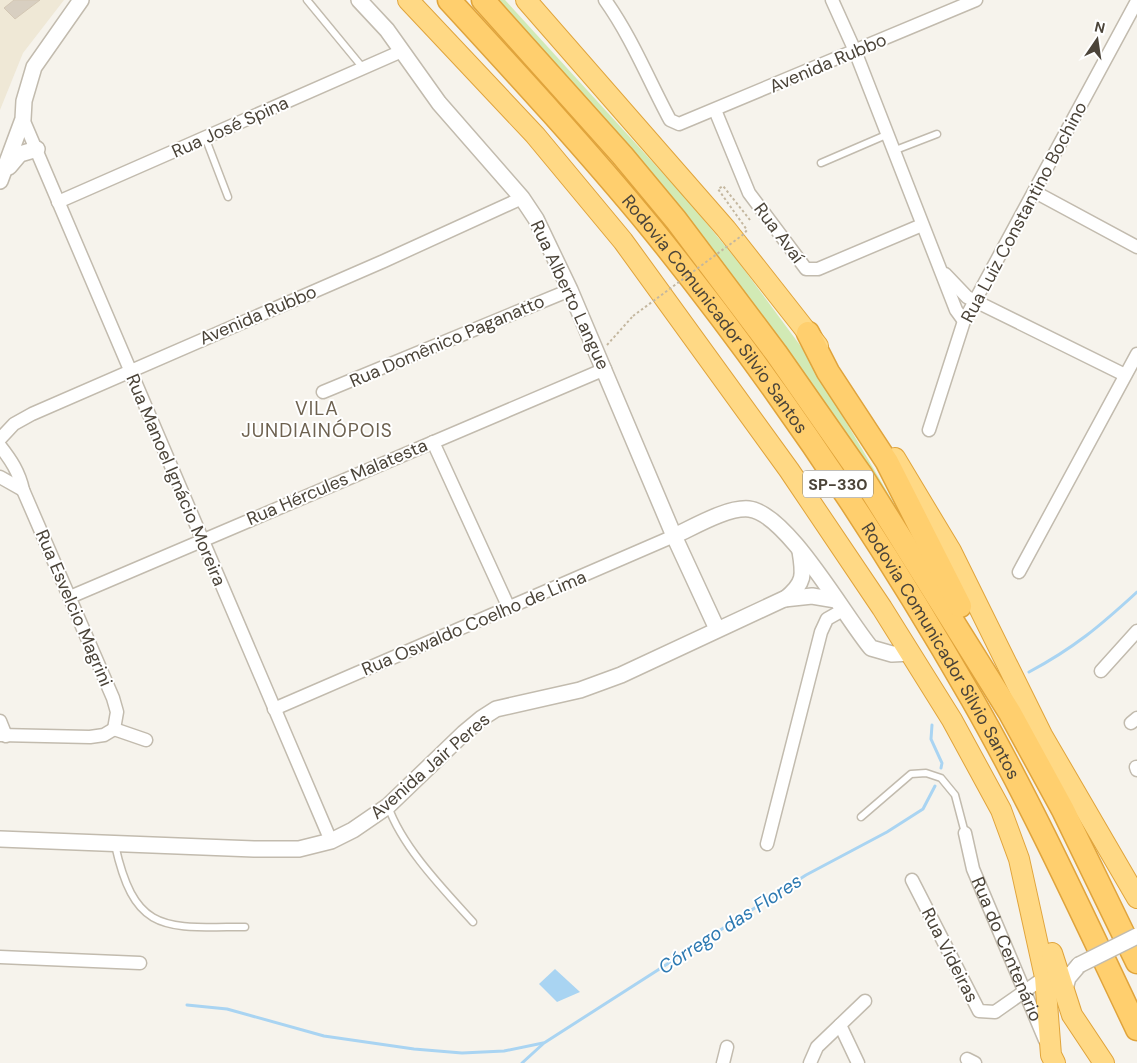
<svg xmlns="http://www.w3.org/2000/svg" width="1137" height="1063" viewBox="0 0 1137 1063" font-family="'DM Sans',sans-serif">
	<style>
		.education { fill: #efe8d6 }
		.green { fill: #d2eab5 }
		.water { fill: #a9d4f2 }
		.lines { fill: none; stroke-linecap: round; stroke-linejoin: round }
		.stream { stroke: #a9d4f2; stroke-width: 3 }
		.building { fill: #d8cfc1; stroke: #d3c7b4 }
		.service-casing { stroke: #c2bbae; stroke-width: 9 }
		.minor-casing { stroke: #c2bbae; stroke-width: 15 }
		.tertiary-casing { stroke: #c2bbae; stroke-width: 18 }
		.trunk-casing { stroke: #e0a43c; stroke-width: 22 }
		.motorway-casing { stroke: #e0a43c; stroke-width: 25 }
		.path { stroke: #c4b79f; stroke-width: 2; stroke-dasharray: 2.5 2.5; stroke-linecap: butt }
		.service { stroke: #fff; stroke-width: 6 }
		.minor { stroke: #fff; stroke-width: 12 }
		.tertiary { stroke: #fff; stroke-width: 15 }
		.trunk { stroke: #ffd985; stroke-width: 20 }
		.motorway { stroke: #ffcf6e; stroke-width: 22 }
		.tertiary-bridge-casing { stroke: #c2bbae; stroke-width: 18; stroke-linecap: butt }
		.path-bridge { stroke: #c4b79f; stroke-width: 2; stroke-dasharray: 2.5 2.5; stroke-linecap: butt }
		.tertiary-bridge { stroke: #fff; stroke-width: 15 }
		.labels { text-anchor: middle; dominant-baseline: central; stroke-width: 4; stroke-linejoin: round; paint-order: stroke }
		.shield { fill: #fff; stroke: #817c74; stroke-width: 1 }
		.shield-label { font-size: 16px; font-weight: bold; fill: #4b4439 }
		.street-label { font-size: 18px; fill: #4b4439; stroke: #fff }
		.neighbourhood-label { font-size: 19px; letter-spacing: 1px; fill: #6e6250; stroke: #fff }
		.water-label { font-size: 19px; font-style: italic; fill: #2e7ab2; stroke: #fff }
	</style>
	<rect width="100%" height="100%" fill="#f6f3ec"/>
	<path class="education" d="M0 0H64L23 53 0 110Z"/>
	<path class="green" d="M490 0H505L689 202 740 264 805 352 899 512 889 506Z"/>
	<path class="water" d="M555 969 580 992 557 1002 539 984Z"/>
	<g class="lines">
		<g class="stream">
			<path d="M1029 672C1074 648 1100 626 1137 592"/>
			<path d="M932 725 931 739 942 763 941 768"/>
			<path d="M187 1005 227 1009 324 1036 414 1049 462 1053 504 1051 543 1043"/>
			<path d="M522 1063 544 1043 806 875 887 832 923 809 935 786"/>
		</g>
	</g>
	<path class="building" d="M14 0H40L15 19 4 8Z"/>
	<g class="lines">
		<defs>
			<g id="service">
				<path d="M307 0 363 68"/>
				<path d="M205 137 228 197"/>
				<path d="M893 151 937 134"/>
				<path d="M821 163 886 135"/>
				<path d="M388 806C402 847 444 890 473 922"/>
				<path d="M861 817 911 774 926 773 941 778 955 795 965 833"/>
				<path d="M115 845C135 935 165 927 245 927"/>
			</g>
			<g id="minor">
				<path d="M605 0C632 38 648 79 670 120L679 124 976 0"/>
				<path d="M832 0 855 51 956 310 964 321"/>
				<path d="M715 110 749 193 806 269H818L922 225"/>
				<path d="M23 119 331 841"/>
				<path d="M1035 192 1137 247"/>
				<path d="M58 202 402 51"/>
				<path d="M945 274 967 297 1125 375"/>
				<path d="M323 392 570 290"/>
				<path d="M929 430 964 321 1137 1"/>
				<path d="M0 439 14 424 32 414 384 261 522 198"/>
				<path d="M433 442 509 608"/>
				<path d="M0 446C11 460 19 472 23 490L113 698 117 712 114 729"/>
				<path d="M0 477 23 490"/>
				<path d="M1019 572 1137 354"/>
				<path d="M70 597 605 369"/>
				<path d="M1101 671 1137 631"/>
				<path d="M274 709 674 536"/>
				<path d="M0 721 6 736"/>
				<path d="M1131 723 1137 718"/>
				<path d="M114 729 146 740"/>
				<path d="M0 735 90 737 104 735 114 729"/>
				<path d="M1136 767 1137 770"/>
				<path id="s1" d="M965 833 973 869 1045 1040"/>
				<path d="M767 844 821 632 827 619 843 610"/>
				<path d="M912 880 979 1011 995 1012 1045 977"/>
				<path d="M0 957 140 963"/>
				<path d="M840 1025 858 1063"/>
				<path d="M967 1059 975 1063"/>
				<path d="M723 1063 727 1047"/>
				<path d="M810 1063 817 1047 865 1001"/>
			</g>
			<g id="tertiary">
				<path d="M359 0 387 30 439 103 522 198 536 219 570 290 674 536 717 629"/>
				<path d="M9 167 20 154 37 149"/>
				<path d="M0 181 23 119 24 101 34 67 81 0"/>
				<path d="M674 536C694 527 727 507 749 509 787 513 845 617 871 648L892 654 911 653"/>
				<path d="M785 599C805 583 804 575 800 551"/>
				<path d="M0 839 254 849H299L331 841 353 830 388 806 464 733 482 718 496 709 580 690 621 675 784 599 812 596 836 600"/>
				<path d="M1064 992 1068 978 1079 965"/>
			</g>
			<g id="trunk">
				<path d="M408 0 535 135 623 241 789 470 882 608 952 720 1001 810 1019 859 1045 977 1051 1055 1055 1063"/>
				<path d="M526 0 726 229 818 346"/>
				<path d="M895 458 951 551 1042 735 1137 898"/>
				<path d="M1052 953 1072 1015 1104 1063"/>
			</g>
			<g id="motorway">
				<path id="s2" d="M449 0C518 75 587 150 652 229 771 376 878 535 972 699 1033 806 1084 918 1137 1029"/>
				<path d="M483 0 622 155 676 220 776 353 862 476 1010 713 1063 810 1137 962"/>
				<path d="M808 333 828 372 887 462 960 606"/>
			</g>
		</defs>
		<use href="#service" class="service-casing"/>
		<use href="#minor" class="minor-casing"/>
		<use href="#tertiary" class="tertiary-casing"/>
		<use href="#trunk" class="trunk-casing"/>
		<use href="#motorway" class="motorway-casing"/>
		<path class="path" d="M607 345 633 316"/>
		<use href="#service" class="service"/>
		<use href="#minor" class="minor"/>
		<use href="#tertiary" class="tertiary"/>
		<use href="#trunk" class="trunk"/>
		<use href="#motorway" class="motorway"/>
		<defs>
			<path id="tertiary-bridge" d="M1079 965 1137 936"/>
		</defs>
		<use href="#tertiary-bridge" class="tertiary-bridge-casing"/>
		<path class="path-bridge" d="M633 316 744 234 747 230 718 189 723 186 750 220"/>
		<use href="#tertiary-bridge" class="tertiary-bridge"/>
	</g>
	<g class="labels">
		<rect class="shield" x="803" y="470.5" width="70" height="27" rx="4"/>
		<g class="shield-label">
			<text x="838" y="484">SP-330</text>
		</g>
		<g class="street-label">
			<text transform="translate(828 63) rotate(-23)">Avenida Rubbo</text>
			<text transform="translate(230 127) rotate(-24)">Rua José Spina</text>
			<text transform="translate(1024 212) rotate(-62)">Rua Luiz Constantino Bochino</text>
			<text transform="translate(779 233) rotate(53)">Rua Avaí</text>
			<text transform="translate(570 295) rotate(65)">Rua Alberto Langue</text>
			<text transform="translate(258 315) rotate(-23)">Avenida Rubbo</text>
			<text stroke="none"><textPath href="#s2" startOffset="412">Rodovia Comunicador Silvio Santos</textPath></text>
			<text transform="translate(447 341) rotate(-23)">Rua Domênico Paganatto</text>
			<text transform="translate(176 480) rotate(67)">Rua Manoel Ignácio Moreira</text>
			<text transform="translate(337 482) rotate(-23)">Rua Hércules Malatesta</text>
			<text transform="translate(74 608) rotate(67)">Rua Esvelcio Magrini</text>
			<text transform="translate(474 623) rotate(-23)">Rua Oswaldo Coelho de Lima</text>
			<text stroke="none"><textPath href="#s2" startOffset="818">Rodovia Comunicador Silvio Santos</textPath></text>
			<text transform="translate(430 766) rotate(-41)">Avenida Jair Peres</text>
			<text stroke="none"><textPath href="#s1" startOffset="124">Rua do Centenário</textPath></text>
			<text transform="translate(950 955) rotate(63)">Rua Videiras</text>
		</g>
		<g class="neighbourhood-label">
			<text x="317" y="408">VILA<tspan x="317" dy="22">JUNDIAINÓPOIS</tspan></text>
		</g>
		<g class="water-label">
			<text transform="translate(730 924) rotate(-33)">Córrego das Flores</text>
		</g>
	</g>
	<g transform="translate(1097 40) rotate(13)" stroke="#ffffff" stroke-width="4" paint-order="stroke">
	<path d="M0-4L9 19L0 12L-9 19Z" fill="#4b4439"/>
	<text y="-8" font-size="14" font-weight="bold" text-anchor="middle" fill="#4b4439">N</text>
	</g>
</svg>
